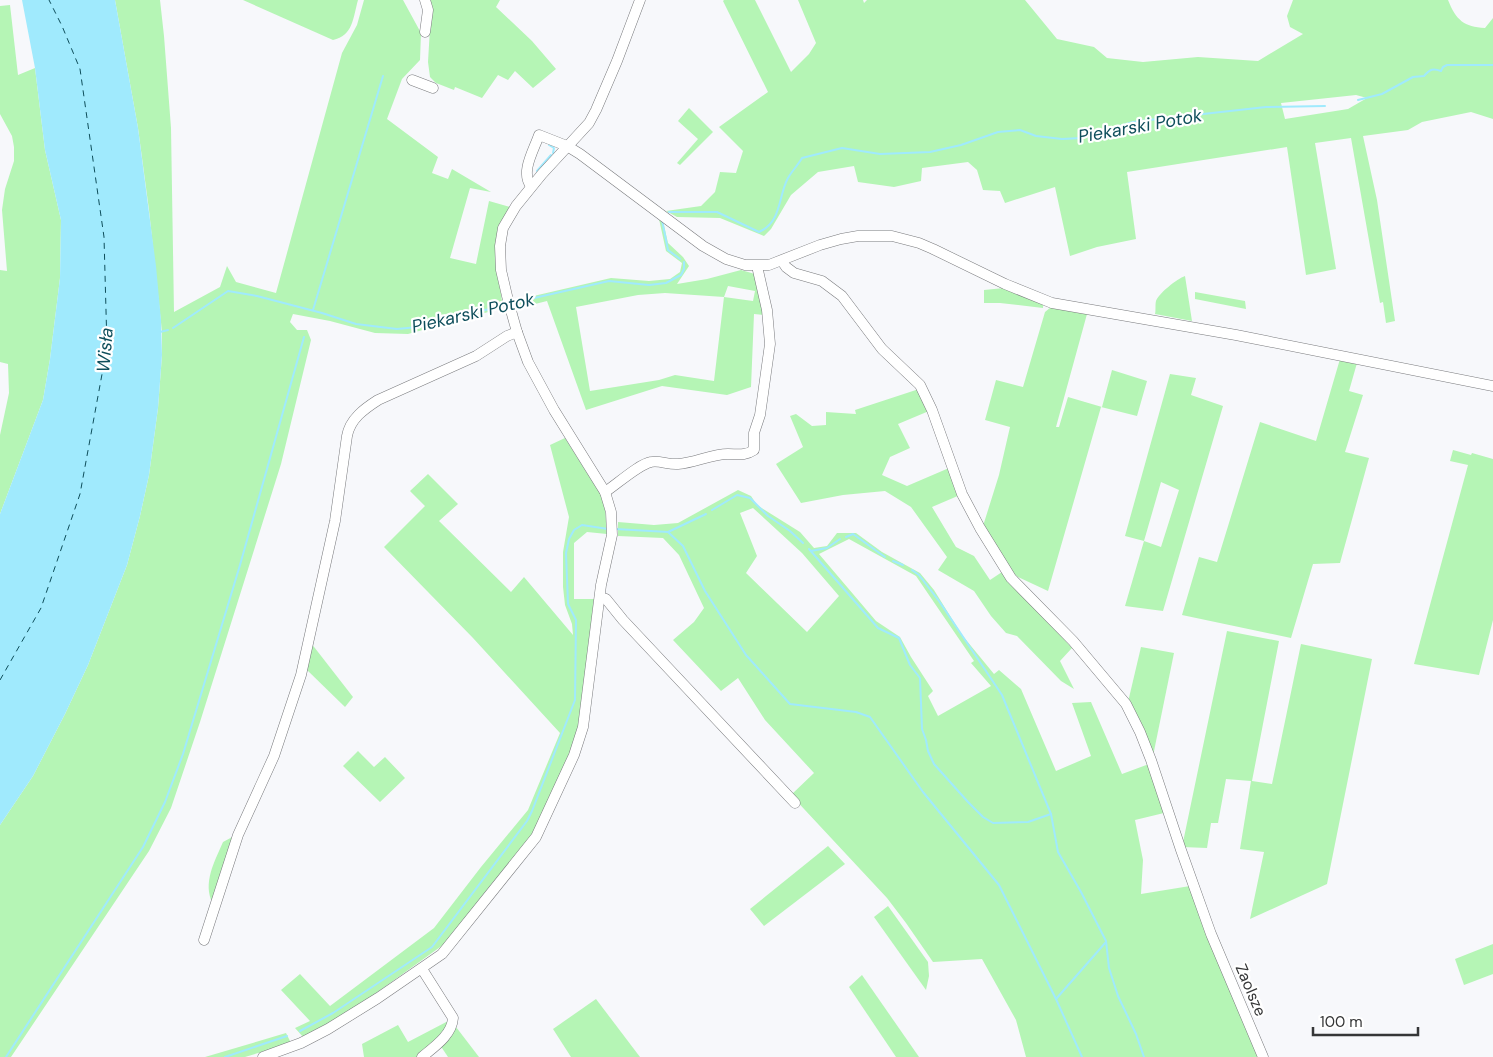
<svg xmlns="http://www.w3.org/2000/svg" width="1493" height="1057" viewBox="0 0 1493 1057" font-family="'DM Sans',sans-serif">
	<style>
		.green { fill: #b5f5b5; fill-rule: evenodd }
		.water { fill: #a0eafd }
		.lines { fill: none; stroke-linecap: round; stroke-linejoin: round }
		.stream { stroke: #a0eafd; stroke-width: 2 }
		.ferry { stroke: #0e4e5b; stroke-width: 1; stroke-dasharray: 6 5; stroke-linecap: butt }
		.minor-casing { stroke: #797a7d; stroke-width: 11 }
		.minor { stroke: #fff; stroke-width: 10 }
		.labels { text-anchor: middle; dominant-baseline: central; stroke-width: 4.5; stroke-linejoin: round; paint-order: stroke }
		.street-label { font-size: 16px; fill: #353637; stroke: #fff }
		.water-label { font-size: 18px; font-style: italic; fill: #0e4e5b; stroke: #fff }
	</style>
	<rect width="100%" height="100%" fill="#f7f8fb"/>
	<g class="green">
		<path d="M115 0H160L164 36 171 128 174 312 220 287 227 266 236 282 276 293 342 53 357 25 364 0H403L421 33 420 60 402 79 387 119 438 157 432 173 448 179 452 169 491 192 470 188 450 258 476 264 489 201 510 207 496 259 503 308 408 334 375 333 330 321 293 314 290 322 297 330H307L311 340 281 464 200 722 171 808 149 851 11 1057H0V825L33 776 65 714 88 665 127 565 140 516 149 475 158 408 162 355V332L149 210 138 128Z"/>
		<path d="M243 0H358C353 18 353 36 333 40Z"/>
		<path d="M427 0H500L496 7 532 41 556 69 533 88 515 71 508 80 498 75 482 98 455 87 454 90 436 83 430 77 428 62 431 11Z"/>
		<path d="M724 0H755L791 72 809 54 816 43 798 0H863L864 3 867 0H1025L1057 39 1094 47 1107 58 1143 62 1198 57 1258 61 1303 34 1290 27 1287 16 1293 0H1448C1456 20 1464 27 1485 28L1493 18V119L1471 112 1422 122 1408 130 1363 136 1377 200 1395 321 1386 323 1383 302 1380 303 1351 138 1315 143 1336 269 1306 275 1287 147 1127 172 1136 239 1097 247 1070 256 1055 187 1005 203 1000 191 983 190 977 170 968 162 922 168 921 181 894 187 858 182 854 166 818 172 791 195 771 229 764 236 720 218 677 217 666 211 701 206 715 192 720 172 736 173 743 151 719 127 768 92 723 1ZM1356 95 1367 98 1348 109 1285 119 1281 103Z"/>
		<path d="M10 5 18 75 35 68 45 150 61 220 60 278 50 359 43 400 0 514V435L9 393 8 364 0 362V270L7 271 2 210 5 189 14 161V147L12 136 0 114V6Z"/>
		<path d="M689 108 713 132 680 165 677 163 698 139 678 121Z"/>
		<path d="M659 219 663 221 668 243 683 257 689 266 677 284 707 279 741 270 755 274 765 315 754 314 751 387 727 395 662 386 586 410 547 301 515 309 512 301 611 278 649 281 670 279 680 272 682 263 666 251ZM728 286 755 291 753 301 724 297ZM665 293 724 297 714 381 675 375 659 380 590 391 576 307 638 295Z"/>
		<path d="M1185 276 1192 321 1155 314C1156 311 1155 305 1156 301 1159 293 1177 279 1185 276Z"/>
		<path d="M1004 288 1043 304V308L1000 303H984V290Z"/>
		<path d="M1195 292 1245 301 1246 309 1195 299Z"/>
		<path d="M1051 307 1087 314 1056 427H1059L1068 397 1102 407 1112 370 1147 381 1137 416 1101 407 1048 591 1018 577 1011 571 983 526 999 475 1010 427 985 420 996 380 1023 387 1045 312Z"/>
		<path d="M1340 359 1357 363 1349 391 1363 395 1345 452 1369 458 1340 563 1313 564 1291 638 1182 615 1199 557 1217 562 1260 422 1316 441Z"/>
		<path d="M1170 374 1196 378 1191 395 1223 406 1163 611 1125 606 1144 541 1125 536ZM1161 482 1179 490 1161 547 1144 541Z"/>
		<path d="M919 389 929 411 898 424 910 448 890 457 882 475 907 486 949 468 960 495 932 507 956 547 974 556 990 580 1002 572 1072 648 1060 661 1074 689 1061 681 1017 636 1006 633 991 616 974 591 938 570 947 557 911 507 885 491 843 495 801 503 776 464 803 447 790 416 796 414 812 426 826 425V412L856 414 855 410Z"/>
		<path d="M565 438 601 495 605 509 607 534 587 532 574 543V599H594L579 729 557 787 530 838 496 882H493L479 900 481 901 443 945 337 1021 304 1038 295 1028 310 1021 281 990 300 974 330 1006 434 928 481 867 528 810 560 733 473 638 384 547 425 506 410 491 428 474 458 504 439 521 511 592 524 577 573 635 572 624 565 605 563 587V552L569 517 550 445Z"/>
		<path d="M1453 450 1471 455 1472 453 1493 459V620L1479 675 1414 664 1468 465 1450 461Z"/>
		<path d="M738 490 751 496 757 505 800 532 814 548 827 546 837 533H856L882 552 920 573 934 590 962 635 994 674 999 670 1021 689 1056 771 1091 756 1072 703 1091 702 1122 774 1149 764 1164 813 1135 820 1143 860 1141 894 1190 886 1259 1057H1026L1016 1020 982 959 933 962 906 923 887 898 791 795 814 773 765 720 738 678 721 691 673 640 694 622 704 608 679 555 663 538 618 536V522L654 525 678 523ZM753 508 802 553 839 596 807 632 746 573 757 556 740 513ZM849 539 916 576 974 661 971 663 991 686 938 716 928 696 933 691 911 657 900 637 876 621 819 554Z"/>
		<path d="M1227 631 1279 641 1252 781 1272 784 1301 644 1372 659 1327 884 1250 919 1264 852 1240 849 1251 781 1226 779 1218 823H1211L1207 848 1182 847Z"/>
		<path d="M311 643 353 697 345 707 306 669Z"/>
		<path d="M1141 647 1174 653 1153 756 1128 702Z"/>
		<path d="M358 751 374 767 385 757 405 778 380 802 343 766Z"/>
		<path d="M236 835 213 904C202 883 215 861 223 842Z"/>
		<path d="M828 846 845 864 764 926 750 909Z"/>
		<path d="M888 906 928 962 929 976 926 990 874 917Z"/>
		<path d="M1493 944V974L1464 985 1455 959Z"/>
		<path d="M862 975 919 1057H896L849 987Z"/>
		<path d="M596 999 640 1057H571L553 1029Z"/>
		<path d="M452 1019 449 1028 418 1057H364L362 1044 398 1025 408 1042Z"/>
		<path d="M456 1027 479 1057H448L440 1045Z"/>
		<path d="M286 1033 291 1043 245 1057H205Z"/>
	</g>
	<path class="water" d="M22 0H115L138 128 156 266 161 320 162 355 158 408 149 475 140 516 127 565 88 665 65 714 33 776 0 825V514L43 400 50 359 60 278 61 220 45 150 35 68Z"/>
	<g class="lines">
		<g class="stream">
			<path d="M1358 100 1382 94 1413 77 1424 76C1430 69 1433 68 1441 71L1443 67 1447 65H1493"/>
			<path d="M549 145 554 148 553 153"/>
			<path d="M537 171 551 155"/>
			<path d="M669 212H717L759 232C782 222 778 196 788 178 792 171 798 165 802 158L842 148 880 154 930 152 961 145 998 132 1020 130 1036 136 1062 139 1081 138 1133 122 1149 120 1266 107 1325 106"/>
			<path d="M662 220 668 250 680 259"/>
			<path d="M512 303 609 281 649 285 666 283 681 275 684 269V262"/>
			<path d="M313 310 383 76"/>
			<path d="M173 328 228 291 257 296 322 313 356 324 397 329 418 327 505 305"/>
			<path d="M160 332 168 330"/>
			<path d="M712 510 737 495 750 498 768 516 790 531 803 543"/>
			<path d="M615 529 668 532 706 514"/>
			<path d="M668 532 683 546 705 591 746 655 790 704 856 712 870 717 923 792 999 885 1056 999 1082 1057"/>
			<path d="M846 537 853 534 885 557"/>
			<path d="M809 549 878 628 899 638 910 665 920 678 922 729 926 740 928 751 934 764 968 802 983 817 993 823 1028 822 1051 814"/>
			<path d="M811 551 827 548 840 539"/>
			<path d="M893 561 903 565"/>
			<path d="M912 570 919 575 939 601 1002 695 1051 814 1058 852 1081 892 1106 941 1109 968 1118 996 1136 1034 1144 1057"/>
			<path d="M1056 999 1106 942"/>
			<path d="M300 1031 333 1013 432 947 527 821 532 811 575 700 576 620 568 604 566 553 569 539 574 530 582 525 608 529"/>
			<path d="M6 1057 143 847 165 802 183 754 240 565 304 337"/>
			<path d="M225 1057 287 1036"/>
		</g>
		<path class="ferry" d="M0 680 41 608 80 494 107 347 104 237 80 69 62 26 49 0"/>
		<defs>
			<g id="minor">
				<path d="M425 0 428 10 425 32"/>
				<path d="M412 80 433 88"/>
				<path d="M531 186C520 172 534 150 539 135L567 146 580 154 703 246 726 259 745 265H769L820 245 841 239 858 236H892L919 243 933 249 1005 284 1052 303 1236 335 1493 386"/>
				<path d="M782 261 786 267 794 273 822 281 842 296 882 349 920 385 932 410 962 494 980 528 1011 578 1073 641 1126 704 1140 732 1151 760 1181 850 1211 934 1263 1057"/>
				<path d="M605 492C616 485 639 464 651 462 659 460 669 465 678 464 695 463 711 454 728 454 738 454 745 456 754 450V433L760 415 770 344 767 310 757 266"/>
				<path d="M600 597 606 599 623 620 795 803"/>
				<path d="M204 940 238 835 274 756 301 675 335 521 347 436C350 419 364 409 378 400L476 356 507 336 517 332"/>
				<path d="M263 1057 301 1043 328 1029 378 998 442 954 536 837 574 755 583 727 601 585 612 535 611 512 605 492 554 410 528 362 517 332 508 300 501 270 500 246 503 228 516 206 542 174 589 123 596 110 617 61 640 0"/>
				<path d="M422 1057C434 1047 452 1035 453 1018L422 969"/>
			</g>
		</defs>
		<use href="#minor" class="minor-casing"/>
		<use href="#minor" class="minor"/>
	</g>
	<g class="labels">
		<g class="street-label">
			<text transform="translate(1251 990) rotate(67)">Zaolsze</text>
		</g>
		<g class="water-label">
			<text transform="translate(1140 126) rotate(-10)">Piekarski Potok</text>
			<text transform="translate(473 313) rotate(-13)">Piekarski Potok</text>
			<text transform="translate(105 350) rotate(-85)">Wisła</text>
		</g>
	</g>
	<path d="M1313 1027v8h105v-8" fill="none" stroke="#353637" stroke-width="2.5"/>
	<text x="1320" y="1027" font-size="15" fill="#353637" stroke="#ffffff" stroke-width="4" paint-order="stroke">100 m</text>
</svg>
